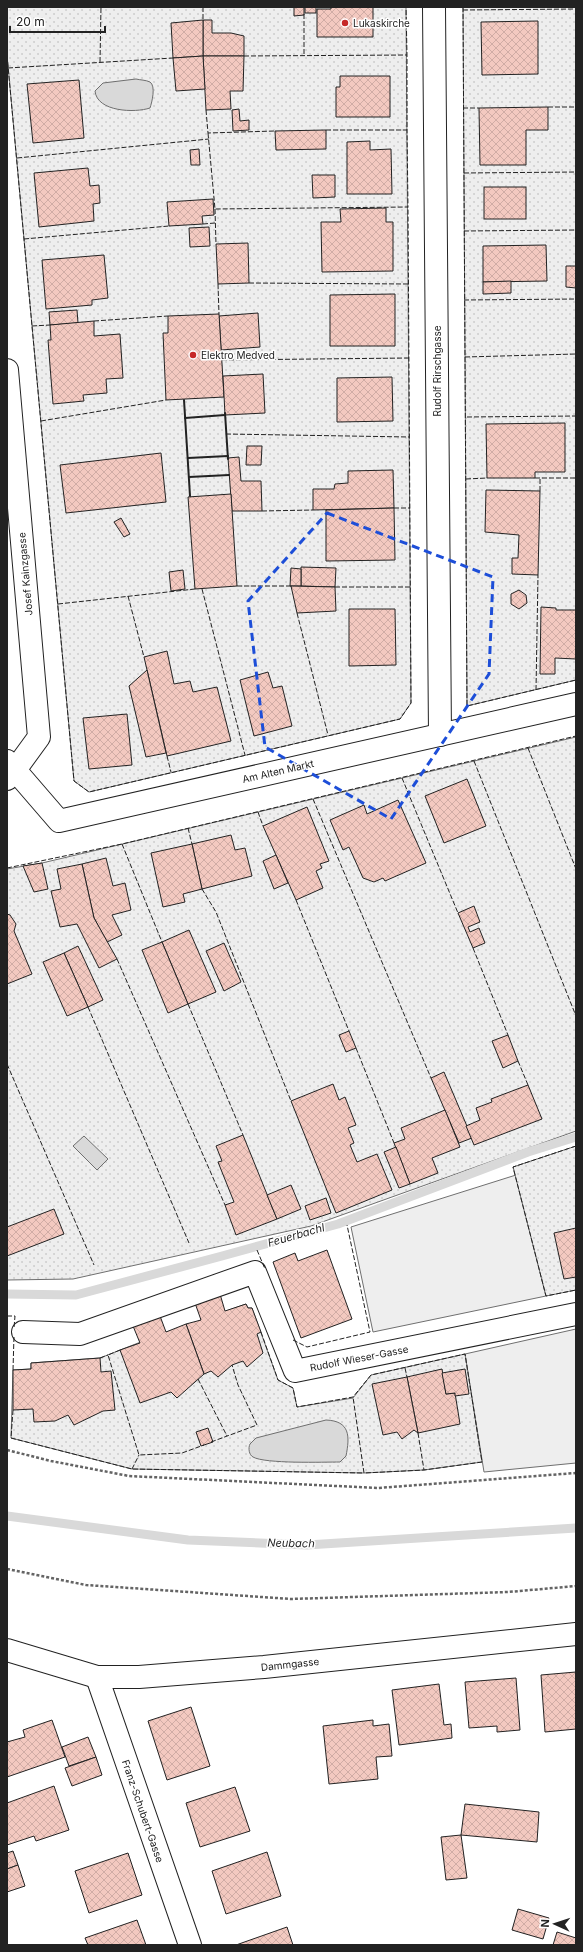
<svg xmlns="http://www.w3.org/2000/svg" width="583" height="1952" viewBox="0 0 583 1952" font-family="Inter,sans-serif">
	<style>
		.grass { fill: #eee; stroke: #6f6f6f }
		.garden { fill: url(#garden-dots); stroke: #6f6f6f }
		.water { fill: #d9d9d9; stroke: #6f6f6f }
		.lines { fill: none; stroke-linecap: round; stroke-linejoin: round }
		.stream { stroke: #d9d9d9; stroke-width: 9 }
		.building { fill: url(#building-cross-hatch); stroke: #222 }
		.street-casing { stroke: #222; stroke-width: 24 }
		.path { stroke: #646464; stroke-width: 2.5; stroke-dasharray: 3 2; stroke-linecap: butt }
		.street { stroke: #fff; stroke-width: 22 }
		.fence { stroke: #222; stroke-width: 1; stroke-dasharray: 5 2; stroke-linecap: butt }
		.wall { stroke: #222; stroke-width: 2 }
		.marked { fill: none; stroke: #1d4ed8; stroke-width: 3; stroke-dasharray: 8 5; stroke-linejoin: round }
		.poi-dot { fill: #c62828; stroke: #fff; stroke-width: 1.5 }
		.labels { text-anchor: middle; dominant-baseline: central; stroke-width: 3; stroke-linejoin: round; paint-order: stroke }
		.poi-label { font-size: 10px; fill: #222; stroke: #fff; text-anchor: start }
		.street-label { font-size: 10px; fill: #222; stroke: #fff }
		.water-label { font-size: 11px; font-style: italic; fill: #222; stroke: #fff }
	</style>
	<defs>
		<pattern id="garden-dots" width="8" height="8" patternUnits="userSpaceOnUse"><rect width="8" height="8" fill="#eee"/><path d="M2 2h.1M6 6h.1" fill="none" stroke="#ccc" stroke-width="1.8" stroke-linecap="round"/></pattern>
		<pattern id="building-cross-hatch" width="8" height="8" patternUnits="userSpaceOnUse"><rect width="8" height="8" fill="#f3c9c0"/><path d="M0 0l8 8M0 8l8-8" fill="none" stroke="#d0aca5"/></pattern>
	</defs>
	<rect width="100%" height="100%" fill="#fff"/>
	<g class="grass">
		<path d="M516 1175 546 1296 373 1332 351 1227Z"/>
		<path d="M576 1329V1463L484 1472 465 1354Z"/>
	</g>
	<g class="garden">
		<path d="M7 7H406L411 703 400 719 89 792 74 781 7 55Z"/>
		<path d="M463 7H576V680L467 706Z"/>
		<path d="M576 737V1131L311 1226 73 1279 7 1280V869L42 863Z"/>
		<path d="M576 1146V1290L546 1296 513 1167Z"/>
		<path d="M246 1304 248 1308H252L278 1380 293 1388 297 1407 353 1398 371 1375 465 1354 482 1462 424 1470 364 1473 132 1469 11 1438 13 1370 31 1369V1363L100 1358 166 1332 187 1327 201 1320Z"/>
	</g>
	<g class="water">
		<path d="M136 79C140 80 146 80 150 82 156 86 152 102 150 108 135 113 97 112 95 91L103 83Z"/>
		<path d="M84 1136 108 1159 97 1170 73 1146Z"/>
		<path d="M326 1420C350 1421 350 1436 346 1456L340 1462C324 1462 265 1464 253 1457 249 1455 248 1448 250 1444L256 1438Z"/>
	</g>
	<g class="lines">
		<g class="stream">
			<path d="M7 1294 76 1295 222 1256 338 1224 528 1152 576 1137"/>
			<path d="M7 1516 188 1540 307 1545 576 1528"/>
		</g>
	</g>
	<g class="building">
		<path d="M294 7H304V15L294 16Z"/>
		<rect x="305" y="7" width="11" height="6"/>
		<path d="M331 7H373V37H317V9H331Z"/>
		<path d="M203 20H212V33H231L244 36V56H203Z"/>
		<path d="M203 20V56L173 58 171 23Z"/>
		<path d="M538 21V74L482 75 481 22Z"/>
		<path d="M203 56H244L243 91H230L231 109 206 110Z"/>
		<path d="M203 56 205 89 176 91 173 58Z"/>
		<path d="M340 76H390V117H336V87H340Z"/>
		<path d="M79 80 84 138 33 143 27 84Z"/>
		<path d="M548 107V130H526V165H480L479 108Z"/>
		<path d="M239 109 240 121 249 120V130L233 131 232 110Z"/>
		<path d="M326 130V149L276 150 275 131Z"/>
		<path d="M370 141V150L391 149 392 194H347V142Z"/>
		<path d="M199 149 200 165H191L190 150Z"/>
		<path d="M88 168 90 186 99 185 100 203 93 204 94 221 39 227 34 173Z"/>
		<path d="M312 175H335V197L313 198Z"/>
		<rect x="484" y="187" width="42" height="32"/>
		<path d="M213 199 214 215 202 216 203 224 169 226 167 202Z"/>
		<path d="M386 208V222H393V271L322 272 321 222H341L340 209Z"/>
		<path d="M209 227 210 246 190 247 189 228Z"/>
		<path d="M248 243 249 283 218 284 216 244Z"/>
		<path d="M546 245 547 281 483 282V246Z"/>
		<path d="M104 255 108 298 92 300V305L46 309 42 260Z"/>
		<path d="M566 266H576V288L566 287Z"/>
		<path d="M511 281V293L483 294V282Z"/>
		<path d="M395 294V346H330V295Z"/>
		<path d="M77 310 78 323 50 325 49 312Z"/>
		<path d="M258 313 260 347 221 350 219 316Z"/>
		<path d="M219 314 224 397 166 400 163 333H168V316Z"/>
		<path d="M94 321V336L120 334 123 378 106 379 107 393 83 395 84 401 53 404 48 340H51L50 325Z"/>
		<path d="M263 374 265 413 225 415 223 376Z"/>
		<path d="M392 377 393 421 337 422V378Z"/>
		<path d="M565 423V472H535V478H487L486 424Z"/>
		<path d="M247 446H262L261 465H246Z"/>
		<path d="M161 453 166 502 66 513 60 465Z"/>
		<path d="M239 457 241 481H261L262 511H232L228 458Z"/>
		<path d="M393 470 394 508 313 510V489H334L335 484 348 483V471Z"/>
		<path d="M486 490 540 491 538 575 512 574V558H518L519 535 485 532Z"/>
		<path d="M231 494 237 586 195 589 188 497Z"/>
		<path d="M394 508 395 560 326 561V510Z"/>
		<path d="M121 518 130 534 124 537 114 522Z"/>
		<path d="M301 567 336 568 335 587 301 586Z"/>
		<path d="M291 568 301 569V586H290Z"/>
		<path d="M183 570 185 589 171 591 169 572Z"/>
		<path d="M291 586 335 587 336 611 297 613Z"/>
		<path d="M519 590 526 595 527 603 519 609 511 604V594Z"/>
		<path d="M541 607 556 608V610H576V659L555 658V674H540Z"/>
		<path d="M349 609H395L396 665 349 666Z"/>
		<path d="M167 651 174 684 190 681 193 692 217 687 231 741 167 756 144 657Z"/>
		<path d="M147 670 166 753 146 757 129 686Z"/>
		<path d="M268 672 273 688 282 686 292 726 254 736 240 680Z"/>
		<path d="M127 714 132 765 89 769 83 718Z"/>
		<path d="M467 779 486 826 444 843 425 796Z"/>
		<path d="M398 800 426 863 385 881 383 878 374 882 363 878 349 847 343 850 330 820 364 805 367 814Z"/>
		<path d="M307 807 329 861 320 864 322 868 316 871 323 888 296 900 263 826Z"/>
		<path d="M231 835 235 850 245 848 252 876 202 889 192 844Z"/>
		<path d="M192 844 202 889 183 894 185 902 163 907 151 853Z"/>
		<path d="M276 855 288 883 274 889 263 861Z"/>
		<path d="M106 858 113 886 125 883 131 910 112 915 122 935 107 942 94 918 82 864Z"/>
		<path d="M42 863 48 889 34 892 23 866Z"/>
		<path d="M82 864 94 918 117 959 99 968 77 924 60 927 51 891 61 889 57 869Z"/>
		<path d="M474 906 480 922 468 927 470 932 479 928 485 943 473 948 458 913Z"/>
		<path d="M7 914 10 915 16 924 14 931 32 974 7 984Z"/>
		<path d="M189 930 216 992 188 1004 162 942Z"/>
		<path d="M162 942 188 1004 168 1013 142 950Z"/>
		<path d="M224 943 241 982 224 991 206 951Z"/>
		<path d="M78 946 103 1000 88 1007 64 953Z"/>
		<path d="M64 953 88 1007 67 1016 43 962Z"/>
		<path d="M349 1031 356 1048 346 1052 339 1035Z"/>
		<path d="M508 1035 518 1061 503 1068 492 1041Z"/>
		<path d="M444 1072 472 1138 459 1143 431 1078Z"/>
		<path d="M333 1084 339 1100 345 1097 356 1125 348 1128 354 1143 350 1145 357 1162 377 1154 392 1190 336 1213 291 1101Z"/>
		<path d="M528 1085 542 1119 474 1145 466 1126 480 1120 476 1108 492 1102 491 1099Z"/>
		<path d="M445 1110 460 1147 432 1158 438 1173 410 1184 394 1143 405 1139 401 1128Z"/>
		<path d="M243 1135 277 1219 236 1235 225 1205 234 1202 218 1162 222 1161 216 1146Z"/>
		<path d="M396 1147 410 1184 399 1188 384 1152Z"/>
		<path d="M291 1185 301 1209 277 1219 267 1195Z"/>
		<path d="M326 1198 331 1213 310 1220 305 1206Z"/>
		<path d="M54 1209 64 1234 7 1256V1227Z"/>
		<path d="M576 1228V1277L564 1279 554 1233Z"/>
		<path d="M327 1250 352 1319 301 1338 273 1262 295 1253 298 1261Z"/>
		<path d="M220 1294 225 1311 246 1304 248 1308H252L261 1332 257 1334 263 1353 247 1367 243 1361 232 1365 218 1377 211 1371 204 1374 186 1324 201 1320 195 1303Z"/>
		<path d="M160 1316 166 1332 186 1324 204 1374 177 1398 171 1392 140 1403 120 1350 140 1343 133 1326Z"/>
		<path d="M100 1358 101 1372 111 1371 115 1410 103 1411 74 1425 68 1415 55 1421 34 1422 33 1409 13 1410V1370L31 1369V1363Z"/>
		<path d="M442 1369 446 1394 455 1393 460 1424 418 1433 407 1377Z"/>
		<path d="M465 1369 469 1394 455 1396V1393L446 1394 442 1373Z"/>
		<path d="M407 1377 418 1433 414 1430 402 1439 397 1432 383 1435 372 1384Z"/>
		<path d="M208 1428 213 1442 201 1446 196 1432Z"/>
		<path d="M576 1672V1729L545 1732 541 1675Z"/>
		<path d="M516 1678 520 1730 497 1732V1726L469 1728 465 1682Z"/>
		<path d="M439 1684 444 1725 451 1724 452 1738 399 1745 392 1690Z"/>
		<path d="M191 1707 210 1766 167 1780 148 1721Z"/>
		<path d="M52 1720 65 1757 7 1777V1742L25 1737 23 1730Z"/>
		<path d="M373 1720V1726L389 1724 392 1756 376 1757 378 1779 329 1784 323 1726Z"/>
		<path d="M88 1737 96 1757 69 1766 62 1747Z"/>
		<path d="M96 1757 102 1775 72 1786 65 1768Z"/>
		<path d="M54 1786 69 1830 36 1841 34 1836 7 1845V1803Z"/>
		<path d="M235 1787 250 1831 200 1847 186 1803Z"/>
		<path d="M465 1804 539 1812 537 1842 461 1835Z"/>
		<path d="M461 1835 467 1878 446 1880 441 1837Z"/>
		<path d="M13 1851 18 1865 7 1869V1853Z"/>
		<path d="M267 1852 281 1896 226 1914 212 1871Z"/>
		<path d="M128 1853 142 1895 89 1913 75 1871Z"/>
		<path d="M18 1865 25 1886 7 1892V1869Z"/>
		<path d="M518 1909 549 1918 543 1939 512 1930Z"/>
		<path d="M137 1920 146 1945H88L85 1938Z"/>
		<path d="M287 1927 293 1945H236Z"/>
		<path d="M557 1932 576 1938V1945H553Z"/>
	</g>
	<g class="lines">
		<defs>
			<g id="street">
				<path d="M434 7 440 735"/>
				<path d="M7 370 39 737 15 770 7 761"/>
				<path d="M7 779 15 770 59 821 576 704"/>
				<path d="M23 1332 80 1334 255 1272 295 1371 576 1314"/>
				<path d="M7 1650 97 1677H139L264 1667 576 1634"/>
				<path d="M97 1677 190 1945"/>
			</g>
		</defs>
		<use href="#street" class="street-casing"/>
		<g class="path">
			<path d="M7 1450 51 1461 129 1476 378 1488 576 1473"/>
			<path d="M7 1569 86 1585 291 1599 508 1592 576 1586"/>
		</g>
		<use href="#street" class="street"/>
		<g class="fence">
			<path d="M203 7V20"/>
			<path d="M463 7 467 706 576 680"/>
			<path d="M463 10 576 9"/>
			<path d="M304 14V56"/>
			<path d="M7 55 74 781 89 792 400 719 411 703 408 207"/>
			<path d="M244 56 407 55 406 7"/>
			<path d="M100 62 101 7"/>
			<path d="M8 68 173 58"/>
			<path d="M548 107H576"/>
			<path d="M463 108H479"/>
			<path d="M206 110 208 133 275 131"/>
			<path d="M326 130H407V55"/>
			<path d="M208 133 215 209 408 207 407 130"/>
			<path d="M17 158 209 139"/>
			<path d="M464 173 576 172"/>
			<path d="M215 209 216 244"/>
			<path d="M203 224 215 223"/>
			<path d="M464 231 576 230"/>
			<path d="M24 239 169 226"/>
			<path d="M249 283 408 284"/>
			<path d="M218 284 219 314"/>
			<path d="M464 300 576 299"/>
			<path d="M94 321 168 316"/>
			<path d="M32 326 50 325"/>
			<path d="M465 357 576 354"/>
			<path d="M222 360 409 358"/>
			<path d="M467 417 576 416"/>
			<path d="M41 421 166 400"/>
			<path d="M226 434 409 437"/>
			<path d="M535 478H576"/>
			<path d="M466 479 487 478"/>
			<path d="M540 491V478"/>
			<path d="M394 508H410"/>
			<path d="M262 511 313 510"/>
			<path d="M237 586H291"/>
			<path d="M335 587H410"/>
			<path d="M202 589 245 755"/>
			<path d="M128 596 144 657"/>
			<path d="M58 604 195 589"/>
			<path d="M297 613 328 735"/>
			<path d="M536 690 538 575"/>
			<path d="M528 748 576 869"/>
			<path d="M167 756 171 772"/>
			<path d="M474 761 576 1016"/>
			<path d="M402 778 458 913"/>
			<path d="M313 799 431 1078"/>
			<path d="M258 812 263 826"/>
			<path d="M188 828 192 844"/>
			<path d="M122 844 162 942"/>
			<path d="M7 868 122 844 576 736"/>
			<path d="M202 889 216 912 291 1101"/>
			<path d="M296 900 349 1031"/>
			<path d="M473 948 508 1035"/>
			<path d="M117 959 225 1205"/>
			<path d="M188 1004 243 1135"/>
			<path d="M88 1007 189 1243"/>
			<path d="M356 1048 394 1143"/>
			<path d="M518 1061 528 1085"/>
			<path d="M7 1064 94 1265"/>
			<path d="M576 1146 513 1167 546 1296 576 1290"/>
			<path d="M257 1250 265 1269"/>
			<path d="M7 1316H15L14 1328"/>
			<path d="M261 1332 278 1380 293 1388 297 1407 353 1397 371 1375 465 1354 482 1462 424 1470 364 1473 353 1397"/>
			<path d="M293 1340 307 1347 370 1332 347 1225"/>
			<path d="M120 1350 108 1355 139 1455 182 1453 204 1445"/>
			<path d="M100 1358 108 1355"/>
			<path d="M405 1368 407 1377"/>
			<path d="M13 1370 14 1336"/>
			<path d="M198 1379 227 1436"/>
			<path d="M13 1410 11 1438 132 1469 364 1473"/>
			<path d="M418 1433 424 1470"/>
			<path d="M211 1442 257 1425 238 1385 232 1365"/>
			<path d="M132 1469 139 1455"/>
		</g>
		<g class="wall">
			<path d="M184 400 190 496"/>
			<path d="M225 413 228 459"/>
			<path d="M185 418 225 415"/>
			<path d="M188 458 228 456"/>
			<path d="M189 477 229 475"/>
		</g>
	</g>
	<path class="marked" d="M327 513 493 577 489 674 391 819 265 747 248 601Z"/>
	<g class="poi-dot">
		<circle cx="345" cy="23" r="4"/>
		<circle cx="193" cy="355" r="4"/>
	</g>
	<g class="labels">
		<g class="poi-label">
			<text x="353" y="23">Lukaskirche</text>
			<text x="201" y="355">Elektro Medved</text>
		</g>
		<g class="street-label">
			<text transform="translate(437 371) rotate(-90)">Rudolf Rirschgasse</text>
			<text transform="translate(25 574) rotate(-95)">Josef Kainzgasse</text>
			<text transform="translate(278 771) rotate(-13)">Am Alten Markt</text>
			<text transform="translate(359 1358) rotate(-11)">Rudolf Wieser-Gasse</text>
			<text transform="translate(290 1664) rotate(-6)">Dammgasse</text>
			<text transform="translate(143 1811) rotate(71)">Franz-Schubert-Gasse</text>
		</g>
		<g class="water-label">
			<text transform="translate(296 1235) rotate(-16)">Feuerbachl</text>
			<text transform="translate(291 1543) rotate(1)">Neubach</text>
		</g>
	</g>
	<rect width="583" height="1952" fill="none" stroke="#222222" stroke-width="16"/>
	<g transform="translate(555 1924) rotate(273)" stroke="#ffffff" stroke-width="3" paint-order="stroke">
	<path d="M0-3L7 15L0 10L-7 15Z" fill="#222222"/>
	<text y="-6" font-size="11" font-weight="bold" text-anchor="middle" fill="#222222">N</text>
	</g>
	<path d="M10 26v6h95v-6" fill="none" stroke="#222222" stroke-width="2"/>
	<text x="16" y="26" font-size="12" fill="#222222" stroke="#ffffff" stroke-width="3" paint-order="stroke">20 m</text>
</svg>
